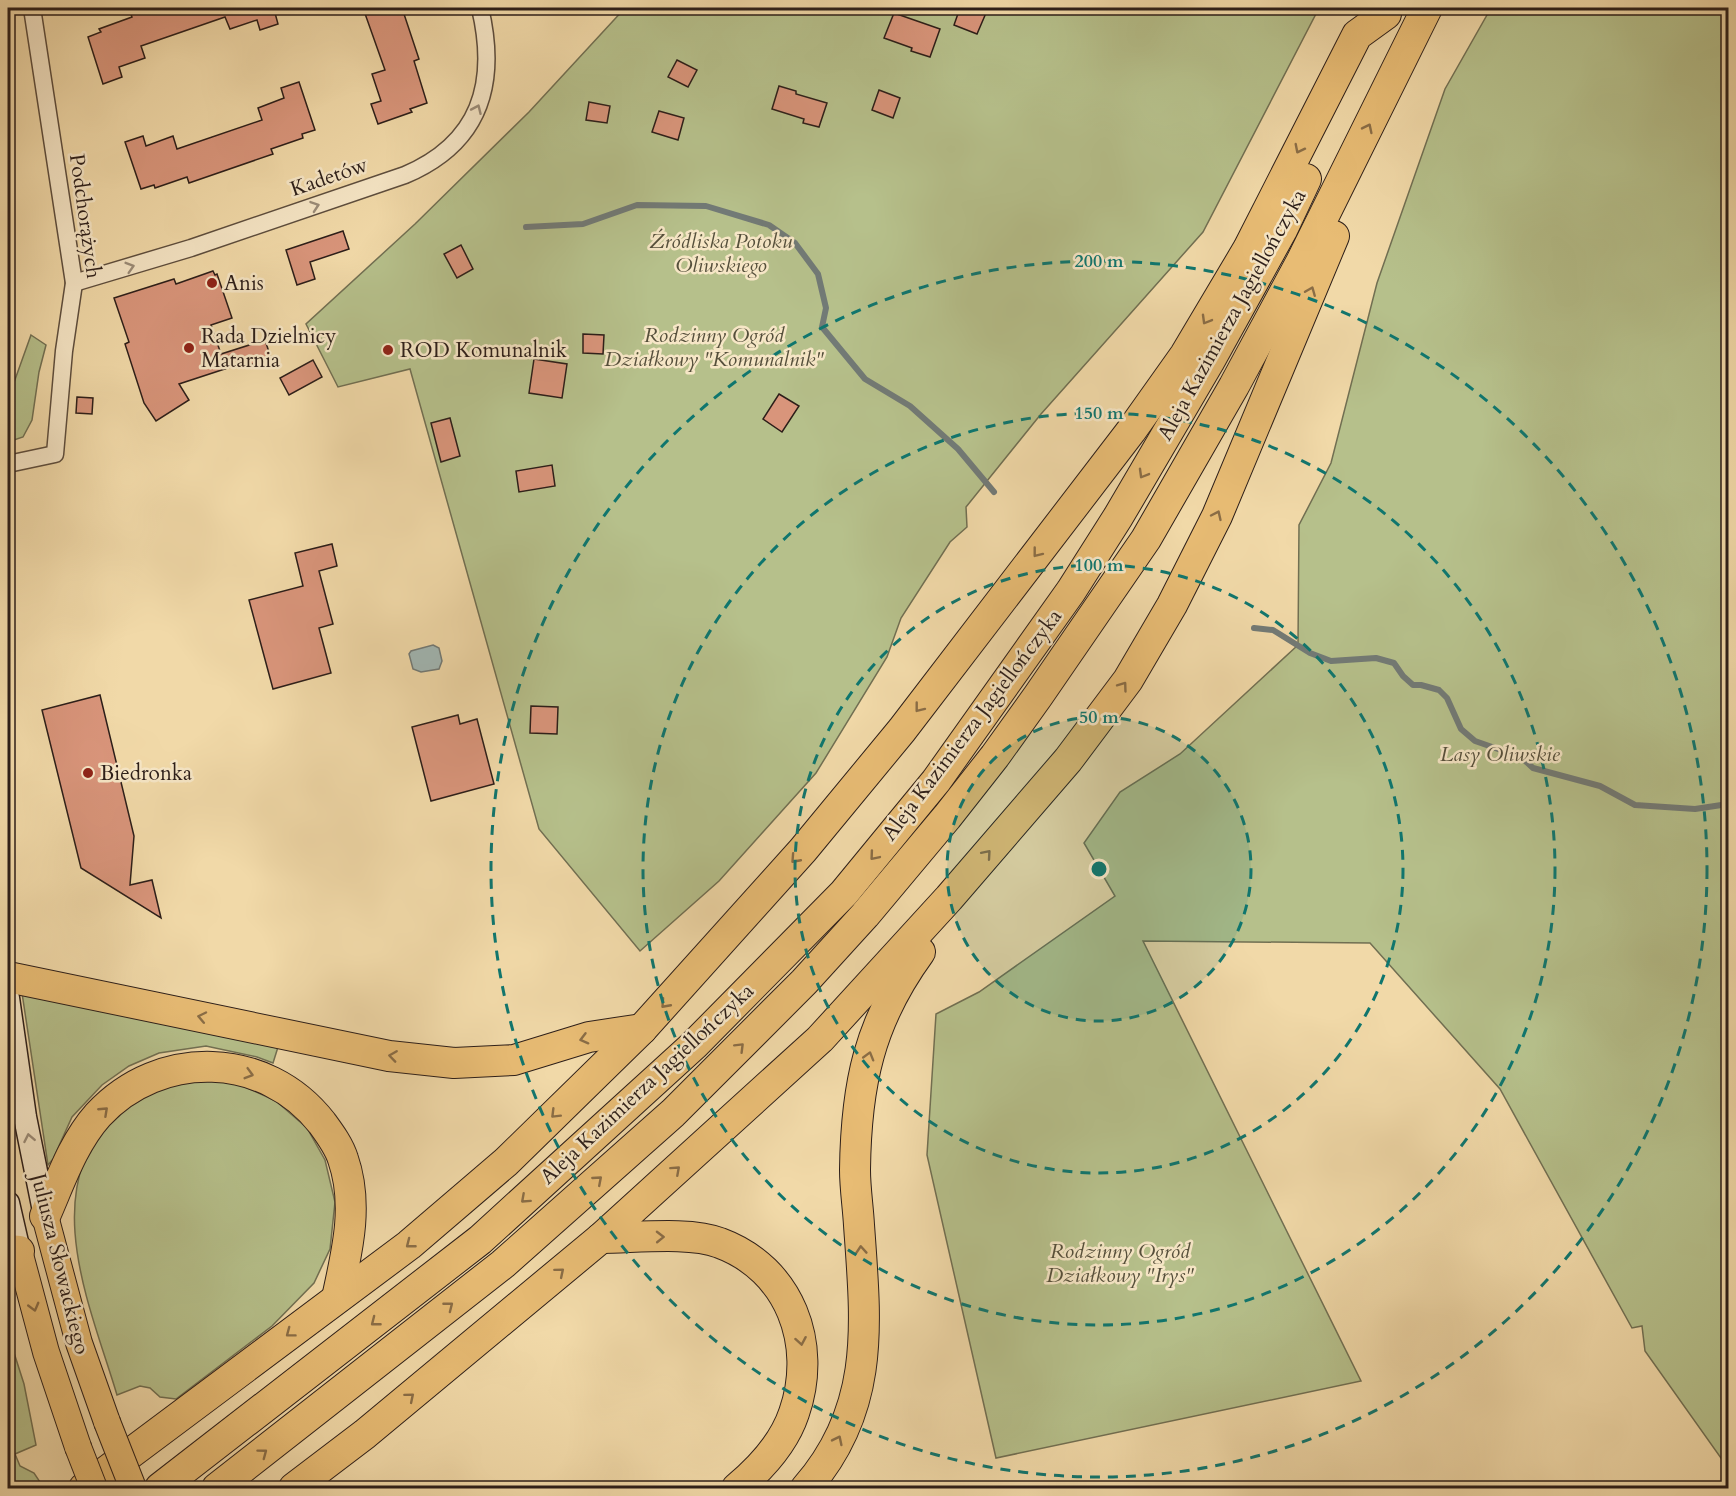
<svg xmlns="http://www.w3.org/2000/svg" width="1736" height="1496" viewBox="0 0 1736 1496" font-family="Cardo,serif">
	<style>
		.green { fill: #b6c08b; stroke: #716f52; stroke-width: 1.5 }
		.water { fill: #a1b7b4; stroke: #727a76; stroke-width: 1.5 }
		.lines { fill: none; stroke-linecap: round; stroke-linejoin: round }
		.stream { stroke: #727a76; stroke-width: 6 }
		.building { fill: #d9957b; stroke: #2c1e19; stroke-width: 1.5 }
		.minor-casing { stroke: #5d4d3d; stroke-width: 19 }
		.secondary-casing { stroke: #2c1e19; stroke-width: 25 }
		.primary-casing { stroke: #2c1e19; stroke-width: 28 }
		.motorway-casing { stroke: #2c1e19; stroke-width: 32 }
		.minor { stroke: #f6e6c6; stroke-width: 16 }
		.secondary { stroke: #f6e6c6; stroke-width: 22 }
		.primary { stroke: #e8bc74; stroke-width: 26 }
		.motorway { stroke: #e8bc74; stroke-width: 30 }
		.primary-bridge-casing { stroke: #2c1e19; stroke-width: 28; stroke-linecap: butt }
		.primary-bridge { stroke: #e8bc74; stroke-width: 26 }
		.oneway { stroke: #9b8c78 }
		.oneway2 { stroke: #8a6d46 }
		.ring { fill: none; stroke: #0f766e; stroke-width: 3; stroke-dasharray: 10 8 }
		.poi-dot { fill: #8f2418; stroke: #f6e6c6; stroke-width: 2 }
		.labels { text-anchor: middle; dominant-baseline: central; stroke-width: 5; stroke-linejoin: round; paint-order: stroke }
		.street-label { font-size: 21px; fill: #2c1e19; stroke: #f6e6c6 }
		.park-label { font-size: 21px; font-style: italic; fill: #554f3b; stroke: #f6e6c6 }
		.poi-label { font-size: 21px; fill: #2c1e19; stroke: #f6e6c6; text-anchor: start }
		.centre { fill: #0f766e; stroke: #f6e6c6; stroke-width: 3 }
		.ring-label { font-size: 18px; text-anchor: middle; font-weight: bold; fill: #0f766e; stroke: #f6e6c6; stroke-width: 5; stroke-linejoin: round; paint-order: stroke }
	</style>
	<rect width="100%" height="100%" fill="#f1d9a8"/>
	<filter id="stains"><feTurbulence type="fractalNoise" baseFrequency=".00333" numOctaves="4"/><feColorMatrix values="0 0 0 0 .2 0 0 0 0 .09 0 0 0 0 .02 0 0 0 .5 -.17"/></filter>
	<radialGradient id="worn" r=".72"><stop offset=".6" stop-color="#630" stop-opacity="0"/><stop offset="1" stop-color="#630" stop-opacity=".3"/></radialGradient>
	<g class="green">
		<path d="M625 8H1319L1203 232 1041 414 966 507 967 527 950 542 901 618 887 657 816 773 719 881 640 951 539 829 410 369 338 387 306 324 415 224 529 112Z"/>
		<path d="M1491 8H1728V1468L1645 1351 1642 1326 1632 1328 1500 1089 1370 943 1143 941 1361 1381 996 1458 927 1155 936 1014 979 992 1115 896 1084 843 1120 792 1180 754 1298 645 1299 525 1331 463 1377 283 1445 89Z"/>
		<path d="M31 335 46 345 39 372 32 420 23 437 8 442V390L12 388Z"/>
		<path d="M22 993 278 1047 273 1063 257 1057 206 1046 159 1053 129 1066 102 1085 72 1117 53 1159 48 1165Z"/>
		<path d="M179 1079 234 1082 276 1101 307 1128 325 1160 335 1202 330 1249 314 1283 272 1326 176 1399 160 1397 150 1388 140 1386 117 1395C91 1308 39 1196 111 1116 119 1107 165 1086 179 1079Z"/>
		<path d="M8 1334 24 1384 36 1445 15 1454 20 1466 34 1473 44 1488H8Z"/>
	</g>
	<path class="water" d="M433 645 439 648 442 661 439 669 421 672 413 669 409 654 411 651Z"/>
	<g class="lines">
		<g class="stream">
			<path d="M526 227 583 224 637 205 706 206 769 225 795 243 818 274 826 308 822 327 865 379 910 406 958 449 994 492"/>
			<path d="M1254 628 1273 630 1310 653 1331 661 1376 658 1394 663 1403 676 1413 685H1421L1439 690 1447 698 1461 729 1475 741 1521 757 1533 768 1600 786 1635 805 1695 809 1728 804"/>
		</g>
	</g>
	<g class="building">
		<path d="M143 8H284V10L275 13 278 24 260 30 257 20 230 29 225 17 141 46 145 58 119 67 122 77 103 84 88 37 101 32 99 29 132 17 130 12Z"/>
		<path d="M363 8H402L419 59 414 61 427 103 410 109 412 112 378 124 371 104 381 101 372 74 385 70Z"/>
		<path d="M960 8H972L986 13 977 34 954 25Z"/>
		<path d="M894 13 940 29 930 57 911 51 912 48 884 38Z"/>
		<path d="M677 60 697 70 688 87 668 77Z"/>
		<path d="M299 82 315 130 302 134 303 138 271 149 273 154 189 183 187 177 155 188 154 185 141 189 125 142 143 136 146 146 173 136 177 149 262 120 258 108 284 98 281 88Z"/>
		<path d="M779 86 796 91V94L827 103 819 127 803 123 804 119 772 109Z"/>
		<path d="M879 90 900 98 893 118 872 110Z"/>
		<path d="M589 102 610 106 607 123 586 120Z"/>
		<path d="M659 111 684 118 678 140 652 132Z"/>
		<path d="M343 231 349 249 310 262 315 279 297 285 286 250Z"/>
		<path d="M461 245 473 269 457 278 444 254Z"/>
		<path d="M213 271 215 275 217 274 232 318 211 325 221 354 265 340 271 358 244 367 243 363 179 384 189 400 156 421 144 403 125 344 129 342 114 298 174 279 176 284Z"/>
		<path d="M583 334 604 335 603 354 583 353Z"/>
		<path d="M534 359 567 364 562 398 529 393Z"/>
		<path d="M313 360 322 377 289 395 280 378Z"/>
		<path d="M779 394 799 406 782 432 763 419Z"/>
		<path d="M77 397 93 398 92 414 76 413Z"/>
		<path d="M450 418 460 456 441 462 431 423Z"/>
		<path d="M552 465 555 486 519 492 516 471Z"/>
		<path d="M332 544 337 566 319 571 333 624 319 628 331 673 273 689 249 600 303 586 295 553Z"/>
		<path d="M100 695 134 836 130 885 152 880 161 918 81 868 42 710Z"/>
		<path d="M531 706 558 707 557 734 530 733Z"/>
		<path d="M458 715 460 724 477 719 494 784 431 801 412 727Z"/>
	</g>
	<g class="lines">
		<defs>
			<g id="minor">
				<path d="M74 283 191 248 405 175C480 143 498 84 480 8"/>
				<path d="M8 464 55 454 64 351 74 283 32 8"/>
			</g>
			<g id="secondary">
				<path d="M8 998 25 1117 45 1216"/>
				<path d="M8 1203 19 1251"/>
			</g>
			<g id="primary">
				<path d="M45 1216 79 1343 107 1422"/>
				<path d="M19 1251 46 1352 78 1447"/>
			</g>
			<g id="motorway">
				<path d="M8 977 389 1056 454 1063 514 1060 589 1037 642 1029"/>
				<path d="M45 1216C60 1182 73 1143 98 1115 160 1048 266 1051 322 1123 330 1134 339 1146 343 1159 359 1205 347 1252 337 1298"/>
				<path d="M601 1238C634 1238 690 1231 720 1243 790 1269 818 1344 794 1413 784 1443 761 1468 737 1488"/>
				<path d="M8 1250 19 1251"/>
				<path d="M84 1488 409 1245 506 1162 642 1029 803 850 902 730 1131 431 1185 355 1248 249 1357 35 1386 14"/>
				<path d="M160 1488 480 1240 694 1045 844 893 936 781 1071 591 1118 517 1209 362 1282 230 1306 179"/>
				<path d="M217 1488 503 1264 673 1113 804 982 865 915 947 817 995 756 1038 696 1146 539 1234 386 1301 262 1427 8"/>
				<path d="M294 1488 365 1434 601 1238 820 1039 949 898 1068 760 1128 680 1172 605 1217 516 1334 236"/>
				<path d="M806 1488C876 1408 866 1324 859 1225 858 1207 855 1188 855 1170 856 1085 869 1022 920 952"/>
			</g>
		</defs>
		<use href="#minor" class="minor-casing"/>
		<use href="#secondary" class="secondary-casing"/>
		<use href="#primary" class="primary-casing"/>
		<use href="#motorway" class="motorway-casing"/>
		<use href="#minor" class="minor"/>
		<use href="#secondary" class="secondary"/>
		<use href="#primary" class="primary"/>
		<use href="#motorway" class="motorway"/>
		<defs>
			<g id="primary-bridge">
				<path d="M107 1422 133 1488"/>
				<path d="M78 1447 94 1488"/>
			</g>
		</defs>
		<use href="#primary-bridge" class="primary-bridge-casing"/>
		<use href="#primary-bridge" class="primary-bridge"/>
	</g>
	<defs><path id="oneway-chevron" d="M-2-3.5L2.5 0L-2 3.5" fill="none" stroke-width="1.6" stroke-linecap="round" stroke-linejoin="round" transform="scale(1.5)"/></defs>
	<g class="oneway">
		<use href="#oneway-chevron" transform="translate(477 109) rotate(-66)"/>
		<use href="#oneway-chevron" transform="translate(315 206) rotate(-19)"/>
		<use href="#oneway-chevron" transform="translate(130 267) rotate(-17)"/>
		<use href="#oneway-chevron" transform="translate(29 1138) rotate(-101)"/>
	</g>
	<g class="oneway2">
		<use href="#oneway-chevron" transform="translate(1368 128) rotate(-64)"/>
		<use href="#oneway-chevron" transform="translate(1299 149) rotate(117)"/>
		<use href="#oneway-chevron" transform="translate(1311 291) rotate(-68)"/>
		<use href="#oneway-chevron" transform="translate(1206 320) rotate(120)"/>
		<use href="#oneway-chevron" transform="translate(1143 474) rotate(120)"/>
		<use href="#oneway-chevron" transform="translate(1217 515) rotate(-65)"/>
		<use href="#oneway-chevron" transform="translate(1037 553) rotate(128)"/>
		<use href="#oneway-chevron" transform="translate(1123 686) rotate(-54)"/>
		<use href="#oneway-chevron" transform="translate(919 708) rotate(128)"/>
		<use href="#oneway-chevron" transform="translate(987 854) rotate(-49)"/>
		<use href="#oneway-chevron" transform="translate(874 856) rotate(130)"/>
		<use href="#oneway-chevron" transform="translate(795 859) rotate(132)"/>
		<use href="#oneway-chevron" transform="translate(665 1004) rotate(132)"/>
		<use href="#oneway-chevron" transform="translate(202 1017) rotate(-168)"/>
		<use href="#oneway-chevron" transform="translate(584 1039) rotate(165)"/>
		<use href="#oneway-chevron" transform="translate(740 1047) rotate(-45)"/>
		<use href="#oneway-chevron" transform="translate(393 1056) rotate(-172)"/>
		<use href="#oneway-chevron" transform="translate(869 1056) rotate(-74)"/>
		<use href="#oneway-chevron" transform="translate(249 1074) rotate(16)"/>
		<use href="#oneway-chevron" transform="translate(104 1111) rotate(-43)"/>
		<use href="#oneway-chevron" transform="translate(555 1114) rotate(135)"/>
		<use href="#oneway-chevron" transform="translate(676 1170) rotate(-42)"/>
		<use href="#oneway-chevron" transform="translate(598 1180) rotate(-41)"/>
		<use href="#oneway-chevron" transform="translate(525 1199) rotate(138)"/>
		<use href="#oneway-chevron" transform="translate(660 1237) rotate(-1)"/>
		<use href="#oneway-chevron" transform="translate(410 1244) rotate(142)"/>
		<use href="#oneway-chevron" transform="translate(861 1250) rotate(-94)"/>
		<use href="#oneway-chevron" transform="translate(560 1272) rotate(-40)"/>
		<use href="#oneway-chevron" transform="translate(449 1306) rotate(-38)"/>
		<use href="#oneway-chevron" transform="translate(34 1307) rotate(75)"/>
		<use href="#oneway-chevron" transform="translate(375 1322) rotate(142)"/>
		<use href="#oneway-chevron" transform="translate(290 1333) rotate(143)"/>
		<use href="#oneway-chevron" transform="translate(801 1341) rotate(80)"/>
		<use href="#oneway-chevron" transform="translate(410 1397) rotate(-40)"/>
		<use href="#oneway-chevron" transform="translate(838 1440) rotate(-64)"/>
		<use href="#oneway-chevron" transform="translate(263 1453) rotate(-37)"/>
	</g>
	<circle cx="1099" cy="869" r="152" fill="#0f766e" fill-opacity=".12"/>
	<g class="ring">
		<circle cx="1099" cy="869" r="152"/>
		<circle cx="1099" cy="869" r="304"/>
		<circle cx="1099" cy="869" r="456"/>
		<circle cx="1099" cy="869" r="608"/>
	</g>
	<g class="poi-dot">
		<circle cx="212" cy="283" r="6"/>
		<circle cx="189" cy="348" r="6"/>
		<circle cx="388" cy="350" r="6"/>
		<circle cx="88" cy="773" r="6"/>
	</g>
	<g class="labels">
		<g class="street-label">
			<text transform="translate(329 177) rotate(-19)">Kadetów</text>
			<text transform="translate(85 216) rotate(82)">Podchorążych</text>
			<text transform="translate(1232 315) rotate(-61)">Aleja Kazimierza Jagiellończyka</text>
			<text transform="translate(972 725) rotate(-53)">Aleja Kazimierza Jagiellończyka</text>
			<text transform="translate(647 1084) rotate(-43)">Aleja Kazimierza Jagiellończyka</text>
			<text transform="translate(60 1264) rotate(76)">Juliusza Słowackiego</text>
		</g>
		<g class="park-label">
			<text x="721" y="241">Źródliska Potoku<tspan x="721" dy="24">Oliwskiego</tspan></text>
			<text x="714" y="335">Rodzinny Ogród<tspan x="714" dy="24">Działkowy "Komunalnik"</tspan></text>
			<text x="1500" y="754">Lasy Oliwskie</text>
			<text x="1120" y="1251">Rodzinny Ogród<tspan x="1120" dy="24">Działkowy "Irys"</tspan></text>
		</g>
		<g class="poi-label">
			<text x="224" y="283">Anis</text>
			<text x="201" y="336">Rada Dzielnicy<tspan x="201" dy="24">Matarnia</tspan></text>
			<text x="400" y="350">ROD Komunalnik</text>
			<text x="100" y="773">Biedronka</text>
		</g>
	</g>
	<circle cx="1099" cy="869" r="9" class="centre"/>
	<g class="ring-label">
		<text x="1099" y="267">200 m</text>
		<text x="1099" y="419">150 m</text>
		<text x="1099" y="571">100 m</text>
		<text x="1099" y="723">50 m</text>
	</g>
	<rect width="1736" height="1496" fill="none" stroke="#f1d9a8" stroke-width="30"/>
	<rect x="9" y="9" width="1718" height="1478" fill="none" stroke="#2c1e19" stroke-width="3"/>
	<rect x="15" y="15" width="1706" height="1466" fill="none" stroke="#2c1e19" stroke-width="1.5"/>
	<rect width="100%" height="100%" filter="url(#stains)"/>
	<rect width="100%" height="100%" fill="url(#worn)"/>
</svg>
